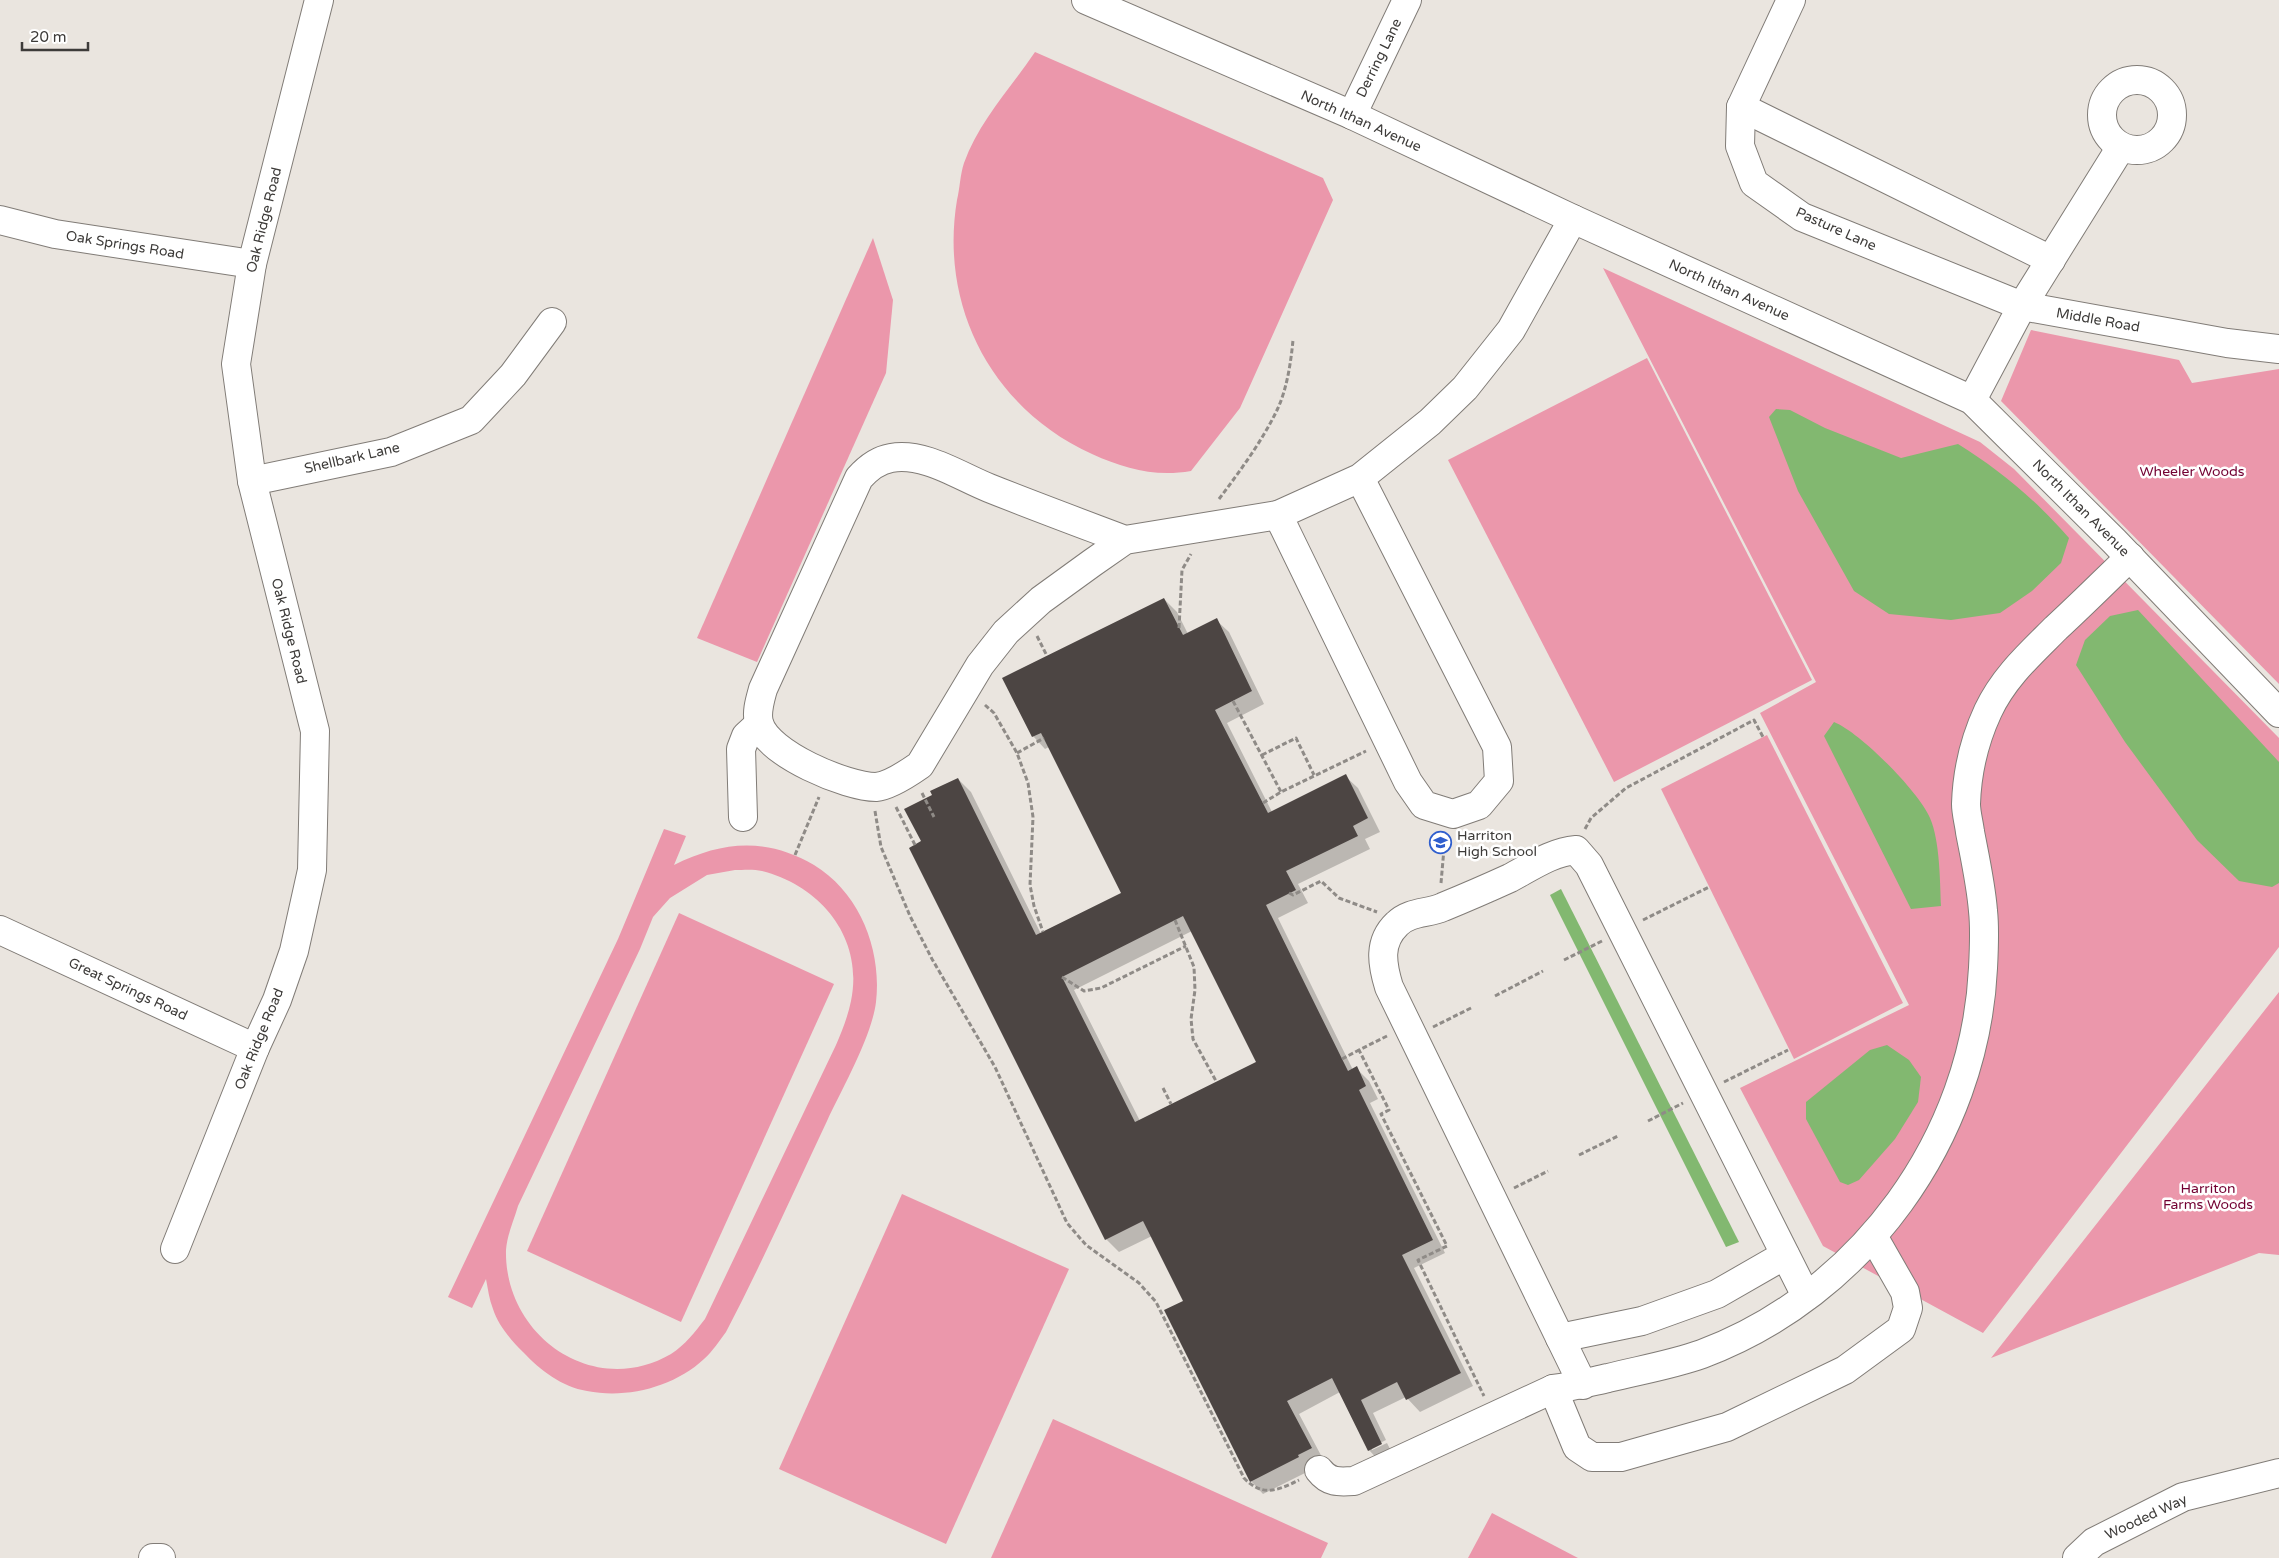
<svg xmlns="http://www.w3.org/2000/svg" width="2279" height="1558" viewBox="0 0 2279 1558" font-family="'Varela Round',sans-serif">
	<style>
		.green { fill: #eb97ab; fill-rule: evenodd }
		.water { fill: #82b870 }
		.shadow { fill: #0003; fill-rule: evenodd }
		.building { fill: #4c4543; fill-rule: evenodd }
		.lines { fill: none; stroke-linecap: round; stroke-linejoin: round }
		.minor-casing { stroke: #817c77; stroke-width: 30 }
		.path { stroke: #8f8b87; stroke-width: 3; stroke-dasharray: 5 2.5; stroke-linecap: butt }
		.minor { stroke: #fff; stroke-width: 28 }
		.labels { text-anchor: middle; dominant-baseline: central; stroke-width: 5; stroke-linejoin: round; paint-order: stroke }
		.street-label { font-size: 14px; fill: #3d3b39; stroke: #fff }
		.park-label { font-size: 14px; fill: #720032; stroke: #fff }
		.poi-label { font-size: 14px; fill: #3d3b39; stroke: #fff; text-anchor: start }
	</style>
	<rect width="100%" height="100%" fill="#eae5df"/>
	<g class="green">
		<path d="M1035 52 1323 178 1333 200 1240 408 1191 471C1155 477 1125 469 1092 454 993 409 939 308 957 200 960 188 960 175 964 163 979 121 1011 88 1035 52Z"/>
		<path d="M873 238 893 300 886 373 757 662 697 638Z"/>
		<path d="M1603 268 1980 442 2014 469 2279 738V947L1983 1333 1823 1246 1740 1088 1909 1005 1760 713 1816 682Z"/>
		<path d="M2031 330 2179 360 2192 383 2279 369V684L2001 401Z"/>
		<path d="M1647 358 1812 680 1614 782 1448 460Z"/>
		<path d="M1767 735 1903 1003 1794 1059 1661 789Z"/>
		<path d="M664 829 686 836 674 865C722 841 766 837 814 865 860 893 882 950 876 1002 872 1036 842 1089 827 1121 794 1191 762 1263 726 1332 719 1341 713 1351 704 1359 674 1387 627 1399 587 1391 562 1387 540 1370 523 1352 511 1340 498 1325 493 1309 489 1299 488 1289 486 1279L472 1308 448 1297 618 939ZM735 870C743 870 754 869 762 871 821 886 864 938 851 1001 848 1016 842 1031 836 1045L705 1319C695 1332 685 1345 671 1354 594 1399 504 1336 506 1250 507 1235 514 1220 518 1206L640 949 653 917 670 898 707 875Z"/>
		<path d="M679 913 834 984 681 1322 527 1251Z"/>
		<path d="M2279 992V1255L2259 1253 1991 1358Z"/>
		<path d="M902 1194 1069 1269 946 1544 779 1469Z"/>
		<path d="M1053 1419 1328 1543 1321 1558H991Z"/>
		<path d="M1492 1513 1578 1558H1468Z"/>
	</g>
	<g class="water">
		<path d="M1776 409 1790 410 1825 428 1901 458 1958 444C2000 470 2037 501 2069 538L2061 563 2032 591 2000 613 1951 620 1889 614 1854 591 1798 491 1769 417Z"/>
		<path d="M2138 610 2279 762V883L2272 887 2239 881 2197 840 2125 742 2076 665 2085 640 2110 616Z"/>
		<path d="M1834 722C1861 733 1919 792 1930 818 1940 841 1940 881 1941 906L1911 909 1824 736Z"/>
		<path d="M1561 889 1739 1242 1726 1247 1550 895Z"/>
		<path d="M1887 1045 1909 1060 1921 1077 1918 1102 1895 1139 1859 1180 1848 1185 1840 1182 1806 1119V1102L1870 1050Z"/>
	</g>
	<path class="shadow" d="M1164 599 1177 612 1188 634 1216 620 1229 632 1264 704 1227 723 1272 812 1345 776 1358 788 1380 832 1365 839 1370 849 1298 884 1308 903 1278 918 1353 1070 1356 1068 1369 1081 1378 1099 1370 1103 1445 1253 1414 1268 1473 1386 1420 1412 1406 1397 1373 1413 1386 1440 1372 1447V1450L1387 1443 1394 1457 1381 1463 1369 1450 1340 1392 1299 1414 1324 1461 1311 1470 1263 1494 1251 1481 1185 1302 1152 1236 1119 1252 1106 1239 923 842 934 796 958 779 971 792 1041 934 1122 894 1049 747 1045 749 1033 736ZM1192 931 1257 1062 1140 1121 1074 990Z"/>
	<path class="building" d="M1164 598 1183 635 1217 618 1252 691 1215 710 1268 813 1346 774 1368 818 1353 826 1358 836 1286 871 1296 890 1266 905 1348 1071 1357 1066 1366 1086 1359 1090 1433 1240 1402 1255 1461 1373 1406 1400 1397 1382 1361 1400 1382 1444 1368 1451 1332 1378 1287 1401 1312 1448 1298 1455 1299 1457 1250 1482 1164 1310 1183 1301 1143 1221 1105 1240 909 848 921 841 904 809 932 795 930 791 958 778 1036 935 1121 893 1041 733 1032 737 1002 678ZM1183 916 1256 1062 1135 1122 1062 977Z"/>
	<g class="lines">
		<defs>
			<g id="minor">
				<path d="M1086 0 1352 115 1573 219 1972 400 2114 541 2279 713"/>
				<path d="M1791 0 1741 107 1740 146 1754 183 1802 217 2022 306 2227 343 2279 349"/>
				<circle cx="2137" cy="115" r="35"/>
				<path d="M1741 107 2051 260"/>
				<path d="M1352 115 1407 0"/>
				<path d="M0 220 55 234 252 264"/>
				<path d="M1972 400 2022 306 2121 147"/>
				<path d="M1360 478 1497 747 1499 781 1479 805 1453 814 1424 805 1408 782 1278 515 1360 478 1430 422 1465 388 1511 330 1573 219"/>
				<path d="M252 481 391 452 471 420 513 375 552 322"/>
				<path d="M1125 540C1080 523 1034 506 989 488 959 476 924 452 891 458 879 460 867 469 859 478L763 689C760 700 756 712 759 723 767 754 847 787 876 787 889 786 910 772 920 765L980 665 1006 632 1041 600 1092 563 1125 540 1278 515"/>
				<path d="M743 817 741 749 746 736 759 724"/>
				<path d="M0 930 255 1048"/>
				<path d="M175 1249 255 1048 277 1000 294 951 312 870 315 731 252 481 236 364 252 264 319 0"/>
				<path d="M1560 1338 1642 1321 1717 1294 1785 1255"/>
				<path d="M1583 1385 1389 987C1382 964 1378 942 1397 924 1410 911 1428 914 1443 907 1465 898 1488 888 1510 878 1531 867 1552 852 1576 850L1589 865 1806 1296"/>
				<path d="M1553 1389 1577 1447 1592 1457H1621L1727 1427 1845 1370 1901 1329 1908 1308 1905 1292 1873 1236"/>
				<path d="M1319 1470C1329 1483 1339 1482 1354 1481L1553 1389C1572 1387 1590 1382 1608 1378 1640 1370 1671 1365 1702 1354 1862 1294 1975 1138 1983 968 1984 949 1985 929 1983 911 1981 885 1975 858 1970 832 1969 823 1966 813 1966 804 1967 773 1975 739 1988 711 2004 677 2030 654 2056 628 2081 605 2105 581 2130 557"/>
				<path d="M153 1558H161"/>
				<path d="M2077 1558 2094 1542 2183 1497 2279 1473"/>
			</g>
		</defs>
		<use href="#minor" class="minor-casing"/>
		<g class="path">
			<path d="M1219 499C1240 471 1263 440 1278 408 1287 388 1291 362 1293 340"/>
			<path d="M1179 628 1182 570 1191 554"/>
			<path d="M1037 636 1047 656"/>
			<path d="M1233 701 1281 792"/>
			<path d="M985 705 994 713 1017 753 1028 783 1033 817 1030 885 1034 906 1043 932"/>
			<path d="M1017 753 1044 738"/>
			<path d="M1262 755 1296 738 1314 775"/>
			<path d="M922 793 934 817"/>
			<path d="M1263 803 1281 792 1366 751"/>
			<path d="M896 807 915 845"/>
			<path d="M875 811 881 847 910 916 932 959 995 1067 1067 1223 1086 1245 1139 1283 1156 1302 1244 1478C1262 1497 1277 1491 1299 1480"/>
			<path d="M1585 829 1591 818 1626 788 1754 720 1763 737"/>
			<path d="M795 855 819 797"/>
			<path d="M1441 883 1445 837"/>
			<path d="M1289 893 1293 895 1321 881 1339 898 1377 912"/>
			<path d="M1175 920 1194 967 1195 990 1191 1019 1193 1039 1216 1081"/>
			<path d="M1643 920 1709 887"/>
			<path d="M1564 960 1602 941"/>
			<path d="M1062 977 1084 991 1101 988 1186 946"/>
			<path d="M1495 996 1543 971"/>
			<path d="M1433 1027 1473 1007"/>
			<path d="M1387 1036 1359 1050 1389 1110 1381 1114 1447 1246 1418 1260 1484 1396"/>
			<path d="M1342 1059 1359 1050"/>
			<path d="M1724 1082 1788 1050"/>
			<path d="M1163 1088 1171 1104"/>
			<path d="M1648 1121 1683 1103"/>
			<path d="M1579 1155 1618 1136"/>
			<path d="M1514 1188 1548 1171"/>
		</g>
		<use href="#minor" class="minor"/>
	</g>
	<defs>
		<symbol id="school-ring" viewBox="-11 -11 22 22"><circle r="9.5" fill="#fff" stroke="#2f5ece" stroke-width="1.5"/><path d="M0-5L7-2L0 1L-7-2ZM-4 1L0 2.5L4 1V4Q0 6-4 4Z" fill="#2f5ece"/></symbol>
	</defs>
	<g fill-rule="evenodd">
		<use href="#school-ring" x="1428" y="830" width="25" height="25"/>
	</g>
	<g class="labels">
		<g class="street-label">
			<text transform="translate(1379 58) rotate(-64)">Derring Lane</text>
			<text transform="translate(1361 121) rotate(24)">North Ithan Avenue</text>
			<text transform="translate(264 220) rotate(-76)">Oak Ridge Road</text>
			<text transform="translate(1836 229) rotate(24)">Pasture Lane</text>
			<text transform="translate(125 245) rotate(9)">Oak Springs Road</text>
			<text transform="translate(1729 290) rotate(24)">North Ithan Avenue</text>
			<text transform="translate(2098 320) rotate(10)">Middle Road</text>
			<text transform="translate(352 458) rotate(-13)">Shellbark Lane</text>
			<text transform="translate(2081 508) rotate(45)">North Ithan Avenue</text>
			<text transform="translate(289 631) rotate(76)">Oak Ridge Road</text>
			<text transform="translate(128 989) rotate(25)">Great Springs Road</text>
			<text transform="translate(259 1039) rotate(-68)">Oak Ridge Road</text>
			<text transform="translate(2146 1517) rotate(-25)">Wooded Way</text>
		</g>
		<g class="park-label">
			<text x="2192" y="471">Wheeler Woods</text>
			<text x="2208" y="1188">Harriton<tspan x="2208" dy="16">Farms Woods</tspan></text>
		</g>
		<g class="poi-label">
			<text x="1457" y="835">Harriton<tspan x="1457" dy="16">High School</tspan></text>
		</g>
	</g>
	<path d="M22 42v8h66v-8" fill="none" stroke="#3d3b39" stroke-width="2.5"/>
	<text x="30" y="42" font-size="15" fill="#3d3b39" stroke="#ffffff" stroke-width="4" paint-order="stroke">20 m</text>
</svg>
